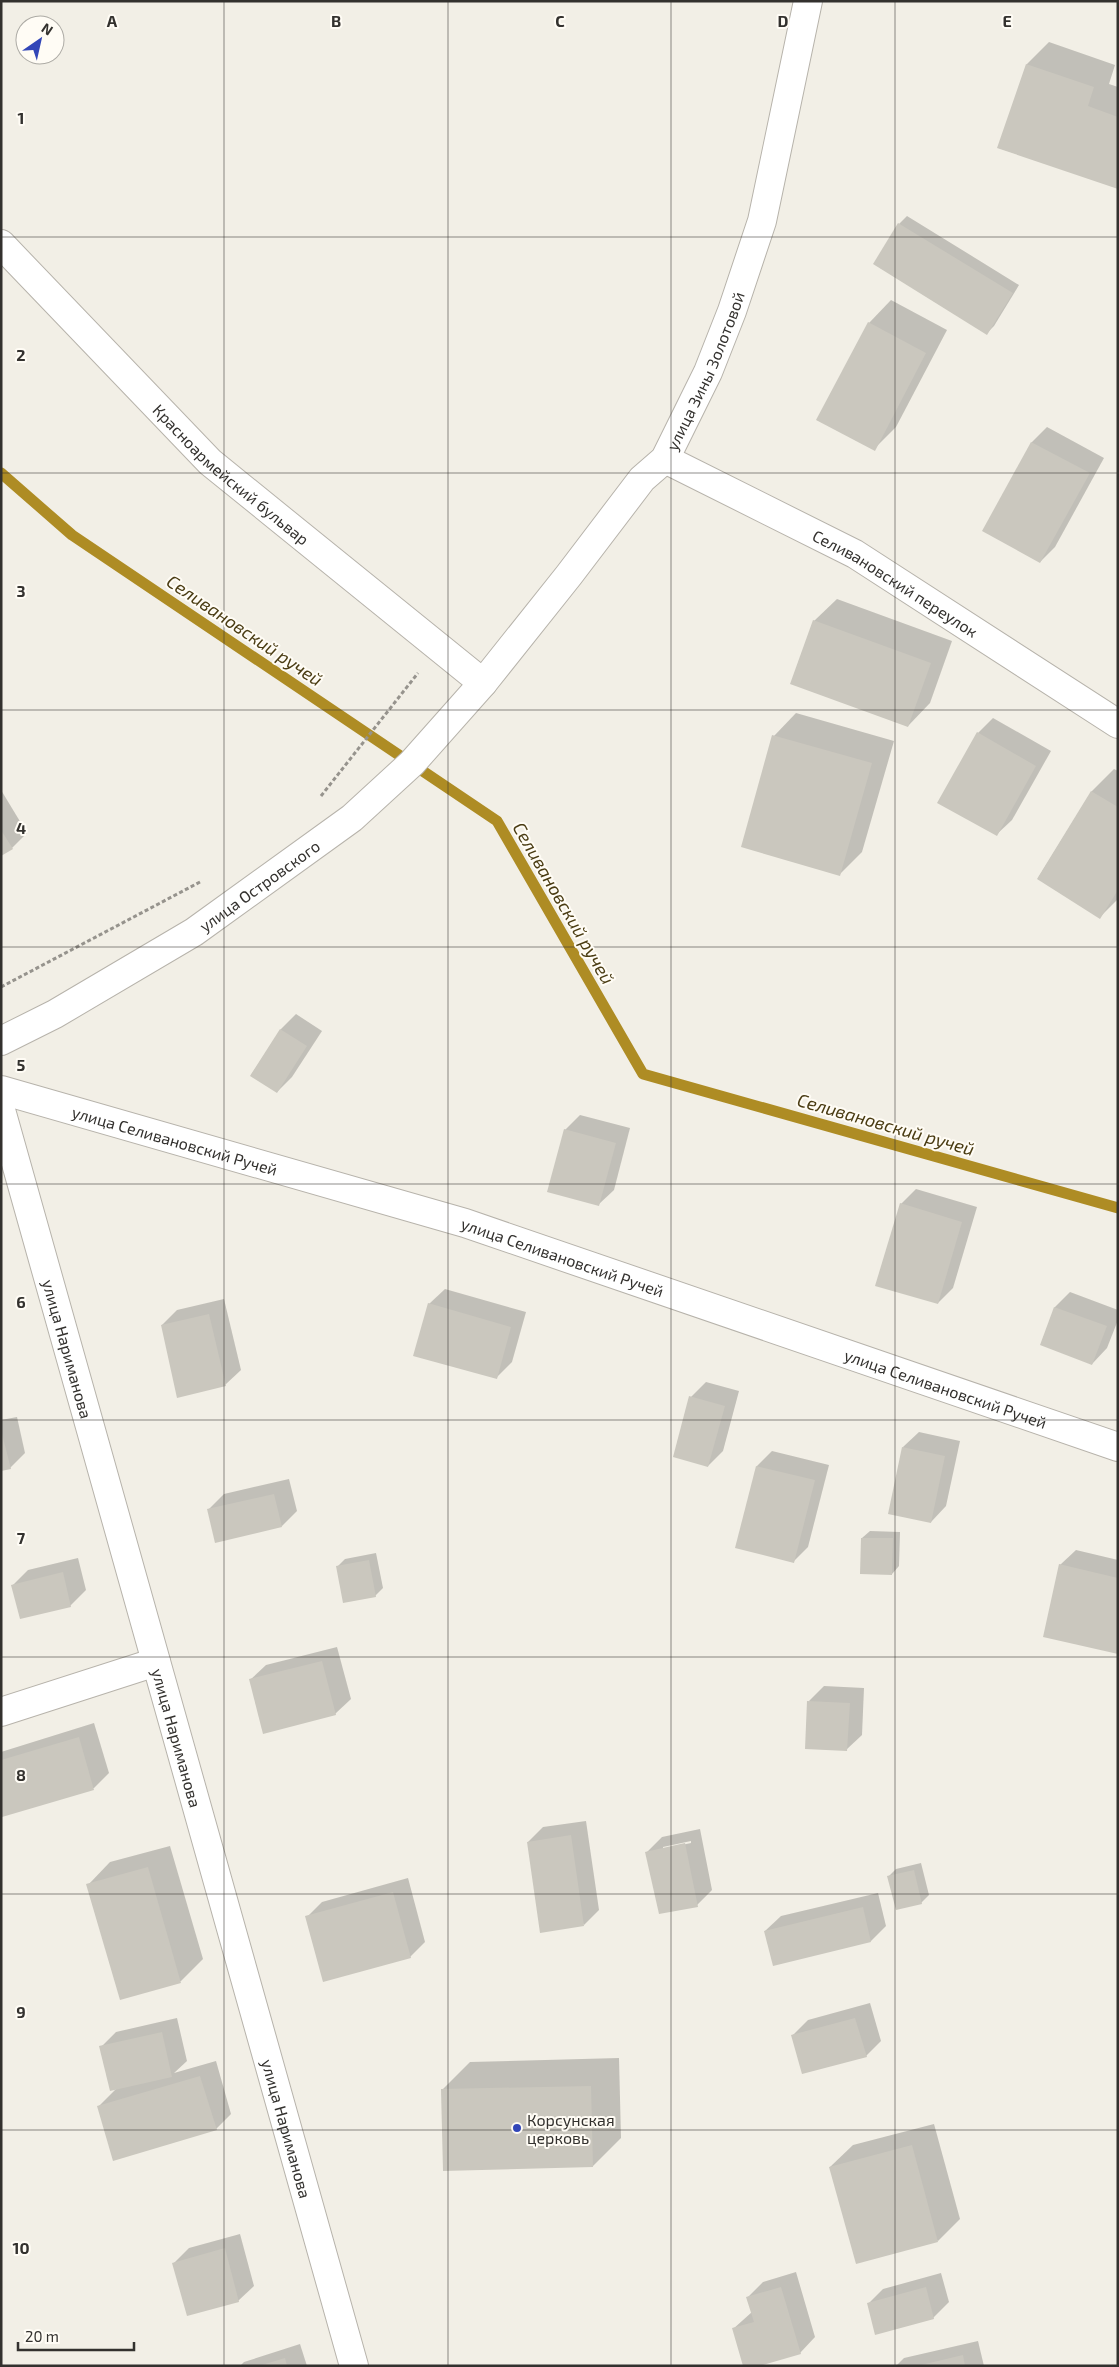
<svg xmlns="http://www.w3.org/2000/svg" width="1119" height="2367" viewBox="0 0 1119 2367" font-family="'Exo 2',sans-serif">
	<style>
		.shadow { fill: #0003; fill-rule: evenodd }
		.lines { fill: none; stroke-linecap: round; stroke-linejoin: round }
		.stream { stroke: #ae8c24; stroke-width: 11 }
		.building { fill: #cac7be }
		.minor-casing { stroke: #b7b3ab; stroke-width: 30 }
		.path { stroke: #96938d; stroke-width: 3; stroke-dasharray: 4 2.5; stroke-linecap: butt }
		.minor { stroke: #fff; stroke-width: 28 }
		.grid { fill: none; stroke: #33312e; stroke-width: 1; stroke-opacity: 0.55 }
		.poi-dot { fill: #3246b8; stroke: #fffcf5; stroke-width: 2 }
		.labels { text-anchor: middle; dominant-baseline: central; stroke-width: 4; stroke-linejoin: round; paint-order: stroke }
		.street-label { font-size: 16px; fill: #33312e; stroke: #fffcf5 }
		.poi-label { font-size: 16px; fill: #33312e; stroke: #fffcf5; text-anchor: start }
		.water-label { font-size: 18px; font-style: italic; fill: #4a3c13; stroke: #fffcf5 }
		.grid-label { font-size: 16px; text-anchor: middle; font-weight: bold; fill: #33312e; stroke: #fffcf5; stroke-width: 4; stroke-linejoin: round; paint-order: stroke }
	</style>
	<rect width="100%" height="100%" fill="#f2efe6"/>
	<g class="shadow">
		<path d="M1049 42 1115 65 1109 84 1118 87V187L999 148 1027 64Z"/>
		<path d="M907 216 1019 285 994 326 987 333 875 264 899 224Z"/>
		<path d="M891 300 947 330 896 427 874 449 869 323Z"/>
		<path d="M1047 427 1104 458 1055 547 1040 562 984 531 1032 442Z"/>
		<path d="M837 599 952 641 930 703 908 726 814 621Z"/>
		<path d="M796 713 894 741 862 852 840 874 774 736Z"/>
		<path d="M993 718 1051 751 1012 820 996 835 978 733Z"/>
		<path d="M1114 769 1118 771V899L1100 917 1038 878 1092 791Z"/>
		<path d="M1 790 27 833 12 848 1 855Z"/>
		<path d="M296 1014 322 1031 292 1077 277 1092 251 1075 281 1029Z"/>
		<path d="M580 1115 630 1128 614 1190 598 1205 565 1130Z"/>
		<path d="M916 1189 977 1207 953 1288 938 1303 901 1204Z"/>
		<path d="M445 1289 526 1312 512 1362 497 1377 429 1304Z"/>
		<path d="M1070 1292 1118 1310V1320L1107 1348 1092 1364 1041 1344 1055 1307Z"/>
		<path d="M224 1299 241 1370 225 1385 162 1325 177 1310Z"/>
		<path d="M706 1382 739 1391 723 1451 708 1466 691 1397Z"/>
		<path d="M17 1417 25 1453 10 1468 1 1470V1420Z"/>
		<path d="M919 1432 960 1441 946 1506 931 1522 903 1447Z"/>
		<path d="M772 1451 829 1465 808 1547 793 1562 737 1547 757 1466Z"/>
		<path d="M289 1479 297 1511 282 1526 209 1509 224 1494Z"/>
		<path d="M870 1531 900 1532 899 1566 892 1574 862 1538Z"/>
		<path d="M1076 1550 1118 1560V1653L1060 1565Z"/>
		<path d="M376 1553 383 1588 375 1596 338 1566 345 1559Z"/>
		<path d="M78 1558 86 1590 70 1606 13 1585 28 1570Z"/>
		<path d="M337 1647 351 1699 335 1714 250 1680 266 1665Z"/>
		<path d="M824 1686 864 1688 862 1735 846 1750 809 1701Z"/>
		<path d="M94 1723 109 1773 94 1788 3 1815 1 1808V1752Z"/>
		<path d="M586 1821 599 1910 584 1925 528 1842 543 1827Z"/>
		<path d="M700 1829 712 1890 697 1905 647 1852 662 1837ZM691 1841V1843L663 1849V1847Z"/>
		<path d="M170 1846 203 1959 181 1981 121 1999 88 1885 110 1862Z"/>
		<path d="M921 1863 929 1895 921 1903 888 1877 896 1869Z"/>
		<path d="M408 1878 425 1942 410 1957 307 1917 322 1902Z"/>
		<path d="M878 1893 886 1926 871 1941 765 1931 781 1916Z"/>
		<path d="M870 2003 881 2041 866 2056 793 2035 808 2020Z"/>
		<path d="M177 2018 187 2061 174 2073 216 2061 231 2114 216 2129 98 2107 116 2089 101 2047 116 2032Z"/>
		<path d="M619 2058 621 2138 593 2166 442 2090 470 2062Z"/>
		<path d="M934 2124 960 2219 938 2241 830 2167 853 2145Z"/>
		<path d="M240 2234 254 2286 238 2301 174 2263 189 2248Z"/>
		<path d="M796 2272 815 2337 800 2353 733 2329 752 2312 748 2297 763 2282Z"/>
		<path d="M941 2273 949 2302 933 2318 868 2304 883 2289Z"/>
		<path d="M978 2341 984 2366H896L904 2358Z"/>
		<path d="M300 2344 307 2366H240L244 2362Z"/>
	</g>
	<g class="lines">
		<path class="stream" d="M1 473 72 535 497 821 643 1074 1118 1208"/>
	</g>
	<g class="building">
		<path d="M1026 64 1094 87 1088 106 1118 117V189L997 148Z"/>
		<path d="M898 223 1013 293 987 335 873 264Z"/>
		<path d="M868 322 926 353 875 451 816 420Z"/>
		<path d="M1031 442 1090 473 1040 563 982 531Z"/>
		<path d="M813 620 931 663 908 727 790 684Z"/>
		<path d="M977 732 1036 766 997 836 937 803Z"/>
		<path d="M772 735 872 763 840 876 741 847Z"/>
		<path d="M1091 791 1118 807V890L1100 919 1037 879Z"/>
		<path d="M1 830 13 849 1 856Z"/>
		<path d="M280 1029 307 1046 277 1093 250 1076Z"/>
		<path d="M564 1129 616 1143 599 1206 547 1192Z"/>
		<path d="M900 1203 962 1222 938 1304 875 1286Z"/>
		<path d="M428 1303 511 1327 497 1379 413 1356Z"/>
		<path d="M1054 1307 1107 1326 1092 1365 1040 1345Z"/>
		<path d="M209 1314 226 1386 177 1398 161 1325Z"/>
		<path d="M689 1396 725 1406 708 1467 673 1457Z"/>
		<path d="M1 1430 11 1469 1 1471Z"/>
		<path d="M902 1447 945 1456 931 1523 888 1514Z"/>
		<path d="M756 1466 815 1480 794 1563 735 1548Z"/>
		<path d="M274 1494 282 1527 215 1543 207 1509Z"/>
		<path d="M861 1538H893L892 1575 860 1574Z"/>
		<path d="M369 1560 376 1597 343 1603 336 1566Z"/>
		<path d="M1059 1564 1118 1578V1654L1043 1637Z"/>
		<path d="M63 1572 71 1607 20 1619 11 1585Z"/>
		<path d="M322 1661 336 1715 263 1734 249 1679Z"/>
		<path d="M807 1701 850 1703 847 1751 805 1749Z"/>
		<path d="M79 1737 94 1790 2 1817 1 1760Z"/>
		<path d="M571 1835 584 1926 540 1933 527 1842Z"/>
		<path d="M685 1843 698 1907 659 1914 645 1852Z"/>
		<path d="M148 1867 181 1983 120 2000 86 1884Z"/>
		<path d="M914 1870 922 1904 896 1910 887 1876Z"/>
		<path d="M393 1892 411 1958 323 1982 305 1916Z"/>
		<path d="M863 1907 871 1942 773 1966 764 1931Z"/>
		<path d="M855 2018 867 2057 802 2074 791 2035Z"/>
		<path d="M162 2032 172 2077 110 2091 99 2046Z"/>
		<path d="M200 2076 217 2130 113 2161 97 2106Z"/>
		<path d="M591 2086 593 2167 443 2171 441 2089Z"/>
		<path d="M912 2145 938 2242 856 2264 829 2167Z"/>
		<path d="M225 2248 239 2302 187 2316 172 2263Z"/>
		<path d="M781 2287 801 2354 759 2366H743L732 2328 754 2322 746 2297Z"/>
		<path d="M926 2287 934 2319 875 2335 867 2303Z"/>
		<path d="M963 2355 965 2366H921V2365Z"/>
		<path d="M285 2358 287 2366H262V2365Z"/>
	</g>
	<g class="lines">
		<defs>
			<g id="minor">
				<path id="s1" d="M1 244 210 462 483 683"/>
				<path id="s2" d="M665 459 855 554 1118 724"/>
				<path id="s3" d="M1 1041 55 1014 194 932 352 818 412 763 483 683 569 575 642 479 665 459 708 372 732 311 762 221 808 1"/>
				<path id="s4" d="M1 1090 465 1223 1118 1447"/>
				<path id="s5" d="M1 1110 354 2366"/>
				<path d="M1 1712 156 1662"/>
			</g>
		</defs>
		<use href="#minor" class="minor-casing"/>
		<g class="path">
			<path d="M321 796 418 673"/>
			<path d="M1 987 200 882"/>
		</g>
		<use href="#minor" class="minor"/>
	</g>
	<path class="grid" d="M224 1V2366M448 1V2366M671 1V2366M895 1V2366M1 237H1118M1 473H1118M1 710H1118M1 947H1118M1 1184H1118M1 1420H1118M1 1657H1118M1 1894H1118M1 2130H1118"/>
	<circle class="poi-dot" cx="517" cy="2128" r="5"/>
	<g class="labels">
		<g class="street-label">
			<text stroke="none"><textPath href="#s3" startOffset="991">улица Зины Золотовой</textPath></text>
			<text stroke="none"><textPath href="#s1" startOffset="326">Красноармейский бульвар</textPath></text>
			<text stroke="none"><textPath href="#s2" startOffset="262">Селивановский переулок</textPath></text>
			<text stroke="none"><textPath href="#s3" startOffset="302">улица Островского</textPath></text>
			<text stroke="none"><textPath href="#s4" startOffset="181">улица Селивановский Ручей</textPath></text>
			<text stroke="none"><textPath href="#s4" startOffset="586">улица Селивановский Ручей</textPath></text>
			<text stroke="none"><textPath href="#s5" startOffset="248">улица Нариманова</textPath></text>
			<text stroke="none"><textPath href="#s4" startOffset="991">улица Селивановский Ручей</textPath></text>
			<text stroke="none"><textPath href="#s5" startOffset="652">улица Нариманова</textPath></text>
			<text stroke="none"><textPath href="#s5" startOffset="1058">улица Нариманова</textPath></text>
		</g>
		<g class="poi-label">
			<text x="527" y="2119">Корсунская<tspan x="527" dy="18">церковь</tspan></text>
		</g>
		<g class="water-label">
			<text transform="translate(245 630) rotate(34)">Селивановский ручей</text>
			<text transform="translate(564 903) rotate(60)">Селивановский ручей</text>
			<text transform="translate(886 1124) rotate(16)">Селивановский ручей</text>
		</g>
	</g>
	<g class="grid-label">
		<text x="112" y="27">A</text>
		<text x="336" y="27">B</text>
		<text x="560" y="27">C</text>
		<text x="783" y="27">D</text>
		<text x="1007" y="27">E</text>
		<text x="21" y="124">1</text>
		<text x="21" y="361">2</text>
		<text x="21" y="597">3</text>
		<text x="21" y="834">4</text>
		<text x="21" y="1071">5</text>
		<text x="21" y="1308">6</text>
		<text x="21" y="1544">7</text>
		<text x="21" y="1781">8</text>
		<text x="21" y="2018">9</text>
		<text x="21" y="2254">10</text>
	</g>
	<rect width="1119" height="2367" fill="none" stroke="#33312e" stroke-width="5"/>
	<g transform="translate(40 40) rotate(34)"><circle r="24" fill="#fffcf5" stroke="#adaba5"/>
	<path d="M0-4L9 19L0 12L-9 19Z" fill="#3246b8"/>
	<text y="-8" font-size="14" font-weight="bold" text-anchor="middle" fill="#33312e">N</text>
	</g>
	<path d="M18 2342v8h116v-8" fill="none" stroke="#33312e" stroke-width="2.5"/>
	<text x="25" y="2342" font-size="15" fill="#33312e" stroke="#fffcf5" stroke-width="4" paint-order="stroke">20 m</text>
</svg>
